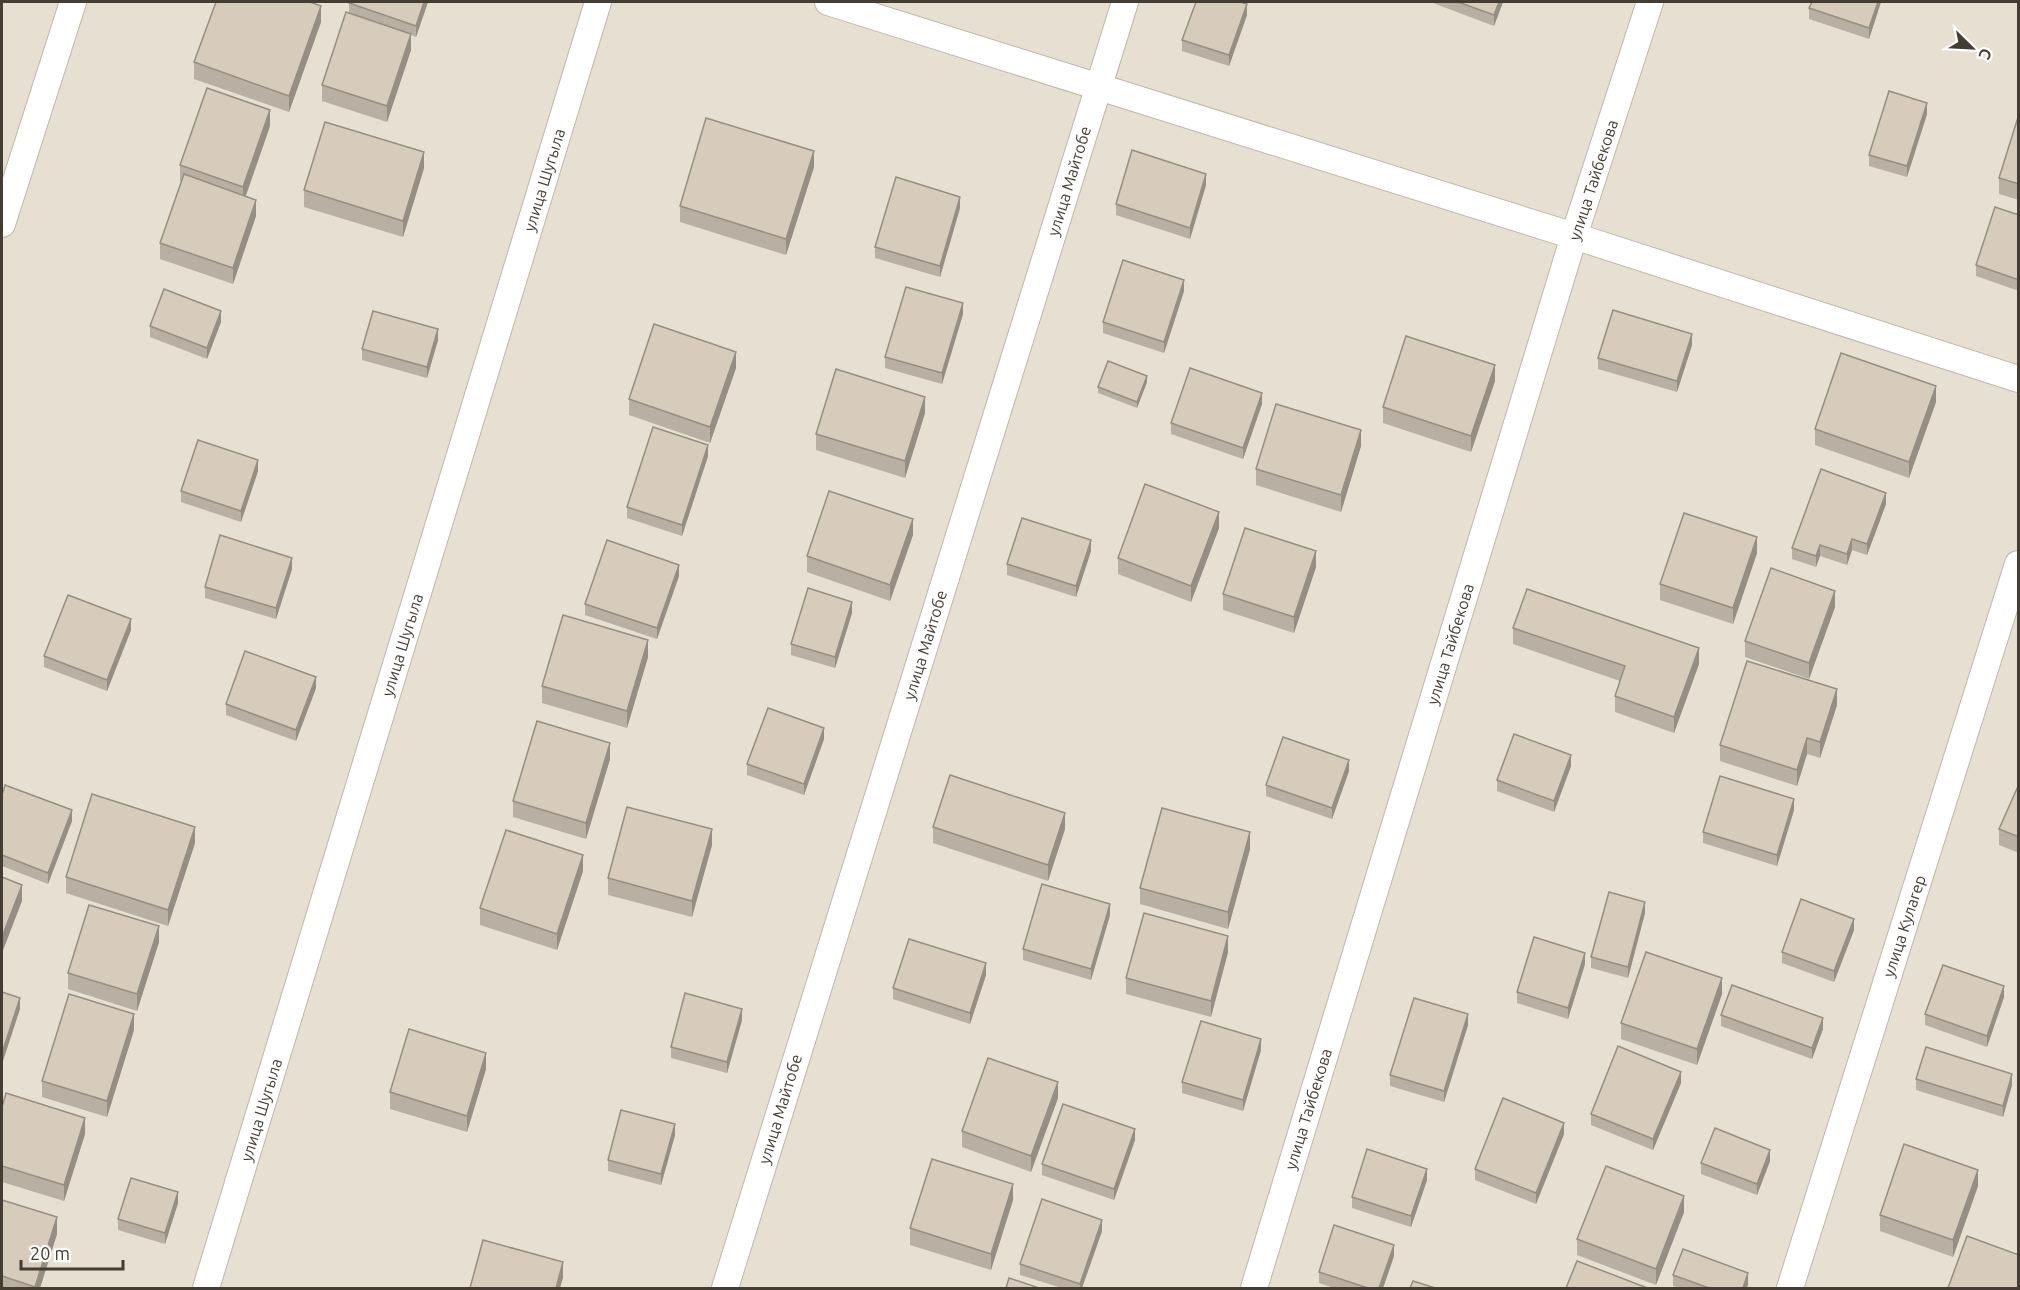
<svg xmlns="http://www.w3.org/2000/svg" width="2020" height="1290" viewBox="0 0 2020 1290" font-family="Ubuntu,sans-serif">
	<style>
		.residential { fill: #e6dfd2 }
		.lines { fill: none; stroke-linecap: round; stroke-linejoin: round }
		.street-casing { stroke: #c1b7a9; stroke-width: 28 }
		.street { stroke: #fff; stroke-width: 26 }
		.wall { fill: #b9afa2 }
		.shaded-wall { fill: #968e84 }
		.building { fill: #d7cbbc; stroke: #968e84; stroke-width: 1.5 }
		.labels { text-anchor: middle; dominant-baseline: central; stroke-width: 5; stroke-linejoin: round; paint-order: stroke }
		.street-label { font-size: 16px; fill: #443d34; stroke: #fff }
	</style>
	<rect width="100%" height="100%" fill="#f2ede4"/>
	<rect class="residential" x="2" y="2" width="2016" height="1286"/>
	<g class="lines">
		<defs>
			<g id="street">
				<path d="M828 2 1574 236 2018 379"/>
				<path d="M2 224 73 2"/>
				<path d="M206 1288 598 2"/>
				<path d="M725 1288 1125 2"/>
				<path d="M1254 1288 1574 236 1650 2"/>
				<path d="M1790 1288 2018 564"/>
			</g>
		</defs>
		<use href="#street" class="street-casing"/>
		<use href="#street" class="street"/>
	</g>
	<g class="wall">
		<path d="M428 2 416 37 411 35V50L387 122 322 101V85L349 13V3Z"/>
		<path d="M1433 2H1503L1494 26 1433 3Z"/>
		<path d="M1812 2H1881L1869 39 1809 19V8Z"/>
		<path d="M1247 15 1229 66 1182 51V40Z"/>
		<path d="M321 22 289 112 194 79V62Z"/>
		<path d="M1927 114 1907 177 1869 166V155Z"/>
		<path d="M2019 114V200L1999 194V178Z"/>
		<path d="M270 126 246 196 256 216 233 284 160 259V243L182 182 180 181V165Z"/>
		<path d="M814 167 786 255 680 222V206Z"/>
		<path d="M424 168 403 237 304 207V190Z"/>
		<path d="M1206 185 1190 239 1116 215V204Z"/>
		<path d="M960 208 940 277 875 258V247Z"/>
		<path d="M2019 215V291L1976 276V265Z"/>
		<path d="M1184 291 1164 353 1103 333V322Z"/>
		<path d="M963 314 942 384 885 368V357Z"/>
		<path d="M221 322 207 359 150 337V326Z"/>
		<path d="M438 340 427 378 362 360V349Z"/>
		<path d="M1692 345 1677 392 1598 369V358Z"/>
		<path d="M736 368 710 443 629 415V399Z"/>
		<path d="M1495 381 1471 452 1383 423V407Z"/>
		<path d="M1147 382 1137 408 1098 393V387Z"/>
		<path d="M1936 402 1909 478 1815 445V429Z"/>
		<path d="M1262 404 1243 459 1171 434V423Z"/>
		<path d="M925 413 905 478 816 450V434Z"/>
		<path d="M1361 446 1341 512 1256 485V469Z"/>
		<path d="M708 456 682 536 627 518V507Z"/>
		<path d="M258 471 241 522 181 502V491Z"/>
		<path d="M1886 504 1867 555 1852 550 1847 565 1820 556 1816 567 1792 559V548Z"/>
		<path d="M1219 528 1191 602 1118 574V558Z"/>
		<path d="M913 535 890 601 807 572V556Z"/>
		<path d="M1091 551 1076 597 1007 575V564Z"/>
		<path d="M1757 553 1733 624 1660 600V584Z"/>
		<path d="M1316 567 1294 633 1223 610V594Z"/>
		<path d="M292 569 276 619 205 598V587Z"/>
		<path d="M679 576 657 639 585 615V604Z"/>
		<path d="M1835 607 1809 679 1745 657V641Z"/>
		<path d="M852 613 835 668 791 655V644Z"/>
		<path d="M1513 628 1699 664 1674 733 1615 712V696L1620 681 1513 644Z"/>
		<path d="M131 630 107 691 44 667V656Z"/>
		<path d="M648 657 627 728 542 703V686Z"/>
		<path d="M316 688 296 741 226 715V704Z"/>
		<path d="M1837 705 1820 758 1807 754 1797 786 1720 761V745Z"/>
		<path d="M824 739 804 795 747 775V764Z"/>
		<path d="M610 759 586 839 513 817V801Z"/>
		<path d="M1571 766 1554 812 1497 791V780Z"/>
		<path d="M1349 771 1332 819 1266 796V785Z"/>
		<path d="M2019 784V853L1999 845V829Z"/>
		<path d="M2 795 72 821 48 884 2 866Z"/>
		<path d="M1794 810 1777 866 1703 843V832Z"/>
		<path d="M933 827 1065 829 1048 881 933 843Z"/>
		<path d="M195 843 168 926 66 893V877Z"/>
		<path d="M712 845 692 917 608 895V878Z"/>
		<path d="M1250 849 1228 929 1140 904V888Z"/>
		<path d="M583 871 557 950 480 925V908Z"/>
		<path d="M1645 913 1628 978 1591 968V957Z"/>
		<path d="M1110 915 1091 980 1023 960V949Z"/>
		<path d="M1854 930 1834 982 1782 963V952Z"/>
		<path d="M159 942 137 1011 68 989V973Z"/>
		<path d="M1228 952 1211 1017 1126 994V978Z"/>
		<path d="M1585 964 1568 1019 1517 1003V992Z"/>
		<path d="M986 975 970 1024 893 999V988Z"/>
		<path d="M1722 994 1697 1065 1621 1039V1023Z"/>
		<path d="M2004 997 1987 1047 1925 1025V1014Z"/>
		<path d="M1721 1015 1823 1029 1812 1059 1721 1026Z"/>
		<path d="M742 1020 727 1073 671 1058V1047Z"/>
		<path d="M1468 1025 1444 1102 1390 1086V1075Z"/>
		<path d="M134 1030 107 1117 42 1097V1081Z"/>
		<path d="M1261 1050 1243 1111 1182 1093V1082Z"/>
		<path d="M486 1069 467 1132 390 1109V1092Z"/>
		<path d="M1916 1079 2012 1085 2003 1117 1916 1090Z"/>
		<path d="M1681 1083 1653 1150 1591 1125V1114Z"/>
		<path d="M1058 1098 1031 1172 962 1147V1131Z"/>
		<path d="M2 1107 85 1134 64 1201 2 1182Z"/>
		<path d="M1564 1134 1536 1204 1475 1180V1169Z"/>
		<path d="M675 1135 661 1185 608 1171V1160Z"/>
		<path d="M1135 1140 1114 1200 1042 1175V1164Z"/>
		<path d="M1770 1161 1757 1195 1701 1174V1163Z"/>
		<path d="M1427 1180 1411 1227 1352 1208V1197Z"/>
		<path d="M1978 1186 1953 1257 1880 1231V1215Z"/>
		<path d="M2 1200 57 1234 40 1288H2Z"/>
		<path d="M1013 1200 991 1270 910 1245V1228Z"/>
		<path d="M178 1203 165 1244 118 1230V1219Z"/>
		<path d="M1684 1212 1656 1285 1577 1255V1239Z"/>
		<path d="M1102 1231 1082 1288H1062L1020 1275V1264Z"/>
		<path d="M1394 1256 1383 1288H1334L1319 1283V1272Z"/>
		<path d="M1673 1275 1748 1284 1747 1288H1681L1673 1286Z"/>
	</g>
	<g class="shaded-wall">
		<path d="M424 2H428L416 37V26Z"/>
		<path d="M1499 2H1503L1494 26V15Z"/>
		<path d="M1878 2H1881L1869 39V28Z"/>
		<path d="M1247 4V15L1229 66V55Z"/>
		<path d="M321 6V22L289 112V96Z"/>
		<path d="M411 34V50L387 122V106Z"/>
		<path d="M1927 103V114L1907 177V166Z"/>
		<path d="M270 110V126L243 203V187Z"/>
		<path d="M814 151V167L786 255V239Z"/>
		<path d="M424 152V168L403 237V221Z"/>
		<path d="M1206 174V185L1190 239V228Z"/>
		<path d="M960 197V208L940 277V266Z"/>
		<path d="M256 200V216L233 284V268Z"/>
		<path d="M1184 280V291L1164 353V342Z"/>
		<path d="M963 303V314L942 384V373Z"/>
		<path d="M221 311V322L207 359V348Z"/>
		<path d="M438 329V340L427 378V367Z"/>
		<path d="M1692 334V345L1677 392V381Z"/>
		<path d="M736 352V368L710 443V427Z"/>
		<path d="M1495 365V381L1471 452V436Z"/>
		<path d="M1147 376V382L1137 408V402Z"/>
		<path d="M1936 386V402L1909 478V462Z"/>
		<path d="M1262 393V404L1243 459V448Z"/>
		<path d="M925 397V413L905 478V461Z"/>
		<path d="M1361 430V446L1341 512V495Z"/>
		<path d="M708 445V456L682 536V525Z"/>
		<path d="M258 460V471L241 522V511Z"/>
		<path d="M1886 493V504L1867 555V544Z"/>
		<path d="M1219 512V528L1191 602V586Z"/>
		<path d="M913 519V535L890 601V585Z"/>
		<path d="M1757 537V553L1733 624V608Z"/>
		<path d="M1852 539V550L1847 565V554Z"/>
		<path d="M1091 540V551L1076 597V586Z"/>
		<path d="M1820 545V556L1816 567V556Z"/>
		<path d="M1316 551V567L1294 633V617Z"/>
		<path d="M292 558V569L276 619V608Z"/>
		<path d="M679 565V576L657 639V628Z"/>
		<path d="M1835 591V607L1809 679V663Z"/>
		<path d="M852 602V613L835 668V657Z"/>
		<path d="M131 619V630L107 691V680Z"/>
		<path d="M648 640V657L627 728V711Z"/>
		<path d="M1699 648V664L1674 733V717Z"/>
		<path d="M316 677V688L296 741V730Z"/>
		<path d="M1837 689V705L1820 758V742Z"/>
		<path d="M824 728V739L804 795V784Z"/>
		<path d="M1807 738V754L1797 786V770Z"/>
		<path d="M610 743V759L586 839V823Z"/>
		<path d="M1571 755V766L1554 812V801Z"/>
		<path d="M1349 760V771L1332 819V808Z"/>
		<path d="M1794 799V810L1777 866V855Z"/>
		<path d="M72 810V821L48 884V873Z"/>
		<path d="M1065 813V829L1048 881V865Z"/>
		<path d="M195 827V843L168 926V910Z"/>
		<path d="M712 829V845L692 917V901Z"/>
		<path d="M1250 832V849L1228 929V912Z"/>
		<path d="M583 855V871L557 950V934Z"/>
		<path d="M22 885V901L2 953V937Z"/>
		<path d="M1645 902V913L1628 978V967Z"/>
		<path d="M1110 904V915L1091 980V969Z"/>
		<path d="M1854 919V930L1834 982V971Z"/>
		<path d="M159 926V942L137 1011V994Z"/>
		<path d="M1228 936V952L1211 1017V1001Z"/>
		<path d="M1585 953V964L1568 1019V1008Z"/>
		<path d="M986 963V975L970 1024V1013Z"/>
		<path d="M1722 978V994L1697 1065V1049Z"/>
		<path d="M2004 986V997L1987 1047V1036Z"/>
		<path d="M20 998V1009L2 1064V1053Z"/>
		<path d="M742 1009V1020L727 1073V1062Z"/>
		<path d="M134 1014V1030L107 1117V1101Z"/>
		<path d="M1468 1014V1025L1444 1102V1091Z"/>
		<path d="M1823 1018V1029L1812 1059V1048Z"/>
		<path d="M1261 1039V1050L1243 1111V1100Z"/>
		<path d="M486 1053V1069L467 1132V1116Z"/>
		<path d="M1681 1072V1083L1653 1150V1139Z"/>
		<path d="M2012 1074V1085L2003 1117V1106Z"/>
		<path d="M1058 1082V1098L1031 1172V1156Z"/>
		<path d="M85 1118V1134L64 1201V1185Z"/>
		<path d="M1564 1123V1134L1536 1204V1193Z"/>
		<path d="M675 1124V1135L661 1185V1174Z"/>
		<path d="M1135 1129V1140L1114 1200V1189Z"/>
		<path d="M1770 1150V1161L1757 1195V1184Z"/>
		<path d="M1427 1169V1180L1411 1227V1216Z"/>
		<path d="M1978 1170V1186L1953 1257V1240Z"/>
		<path d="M1013 1184V1200L991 1270V1254Z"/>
		<path d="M178 1192V1203L165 1244V1233Z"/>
		<path d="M1684 1196V1212L1656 1285V1269Z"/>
		<path d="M57 1217V1234L40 1288H35Z"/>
		<path d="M1102 1220V1231L1082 1288H1080V1284Z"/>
		<path d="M1394 1245V1256L1383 1288H1379Z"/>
		<path d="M563 1262V1278L560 1288H556Z"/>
		<path d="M1748 1273V1284L1747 1288H1743Z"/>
	</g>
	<g class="building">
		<path d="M216 2H310L321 6 289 96 194 62Z"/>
		<path d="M350 2H424L416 26 349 3Z"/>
		<path d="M1196 2H1240L1247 4 1229 55 1182 40Z"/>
		<path d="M1458 2H1499L1494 15Z"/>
		<path d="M1812 2H1878L1869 28 1809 8Z"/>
		<path d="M346 12 411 34 387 106 322 85Z"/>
		<path d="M207 88 270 110 243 187 180 165Z"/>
		<path d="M1889 91 1927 103 1907 166 1869 155Z"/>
		<path d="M2019 114V184L1999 178Z"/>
		<path d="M706 118 814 151 786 239 680 206Z"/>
		<path d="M325 122 424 152 403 221 304 190Z"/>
		<path d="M1132 150 1206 174 1190 228 1116 204Z"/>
		<path d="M184 174 256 200 233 268 160 243Z"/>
		<path d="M896 177 960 197 940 266 875 247Z"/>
		<path d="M1995 207 2019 215V280L1976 265Z"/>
		<path d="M1123 260 1184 280 1164 342 1103 322Z"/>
		<path d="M906 287 963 303 942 373 885 357Z"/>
		<path d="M164 289 221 311 207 348 150 326Z"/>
		<path d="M1613 310 1692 334 1677 381 1598 358Z"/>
		<path d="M373 311 438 329 427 367 362 349Z"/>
		<path d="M654 324 736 352 710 427 629 399Z"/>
		<path d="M1406 336 1495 365 1471 436 1383 407Z"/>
		<path d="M1841 353 1936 386 1909 462 1815 429Z"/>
		<path d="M1108 361 1147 376 1137 402 1098 387Z"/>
		<path d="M1190 368 1262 393 1243 448 1171 423Z"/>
		<path d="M836 369 925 397 905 461 816 434Z"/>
		<path d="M1276 404 1361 430 1341 495 1256 469Z"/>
		<path d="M653 427 708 445 682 525 627 507Z"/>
		<path d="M198 440 258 460 241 511 181 491Z"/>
		<path d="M1821 469 1886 493 1867 544 1852 539 1847 554 1820 545 1816 556 1792 548Z"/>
		<path d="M1145 484 1219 512 1191 586 1118 558Z"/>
		<path d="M829 491 913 519 890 585 807 556Z"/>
		<path d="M1684 513 1757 537 1733 608 1660 584Z"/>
		<path d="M1022 518 1091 540 1076 586 1007 564Z"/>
		<path d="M1245 528 1316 551 1294 617 1223 594Z"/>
		<path d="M220 535 292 558 276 608 205 587Z"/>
		<path d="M607 540 679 565 657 628 585 604Z"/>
		<path d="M1771 568 1835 591 1809 663 1745 641Z"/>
		<path d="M808 588 852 602 835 657 791 644Z"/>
		<path d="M1527 589 1699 648 1674 717 1615 696 1625 666 1513 628Z"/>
		<path d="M68 595 131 619 107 680 44 656Z"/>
		<path d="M563 615 648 640 627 711 542 686Z"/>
		<path d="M245 651 316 677 296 730 226 704Z"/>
		<path d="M1747 661 1837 689 1820 742 1807 738 1797 770 1720 745Z"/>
		<path d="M768 708 824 728 804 784 747 764Z"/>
		<path d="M537 721 610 743 586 823 513 801Z"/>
		<path d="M1514 734 1571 755 1554 801 1497 780Z"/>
		<path d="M1283 737 1349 760 1332 808 1266 785Z"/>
		<path d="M950 775 1065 813 1048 865 933 827Z"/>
		<path d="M1720 776 1794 799 1777 855 1703 832Z"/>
		<path d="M2019 784V837L1999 829Z"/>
		<path d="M5 785 72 810 48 873 2 855V795Z"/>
		<path d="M92 794 195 827 168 910 66 877Z"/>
		<path d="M627 807 712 829 692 901 608 878Z"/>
		<path d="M1162 808 1250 832 1228 912 1140 888Z"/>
		<path d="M506 830 583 855 557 934 480 908Z"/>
		<path d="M2 877 22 885 2 937Z"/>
		<path d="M1042 884 1110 904 1091 969 1023 949Z"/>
		<path d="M1609 892 1645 902 1628 967 1591 957Z"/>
		<path d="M1801 899 1854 919 1834 971 1782 952Z"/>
		<path d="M89 905 159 926 137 994 68 973Z"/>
		<path d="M1144 913 1228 936 1211 1001 1126 978Z"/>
		<path d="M1534 937 1585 953 1568 1008 1517 992Z"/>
		<path d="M909 939 986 963 970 1013 893 988Z"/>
		<path d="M1646 952 1722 978 1697 1049 1621 1023Z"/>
		<path d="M1943 965 2004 986 1987 1036 1925 1014Z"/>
		<path d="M1732 985 1823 1018 1812 1048 1721 1015Z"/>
		<path d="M2 992 20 998 2 1053Z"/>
		<path d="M685 993 742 1009 727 1062 671 1047Z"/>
		<path d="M69 994 134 1014 107 1101 42 1081Z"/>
		<path d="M1414 998 1468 1014 1444 1091 1390 1075Z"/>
		<path d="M1201 1021 1261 1039 1243 1100 1182 1082Z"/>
		<path d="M409 1029 486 1053 467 1116 390 1092Z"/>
		<path d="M1618 1046 1681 1072 1653 1139 1591 1114Z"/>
		<path d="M1926 1047 2012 1074 2003 1106 1916 1079Z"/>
		<path d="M988 1058 1058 1082 1031 1156 962 1131Z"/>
		<path d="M6 1093 85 1118 64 1185 2 1166V1107Z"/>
		<path d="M1503 1098 1564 1123 1536 1193 1475 1169Z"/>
		<path d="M1063 1104 1135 1129 1114 1189 1042 1164Z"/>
		<path d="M621 1110 675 1124 661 1174 608 1160Z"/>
		<path d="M1715 1128 1770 1150 1757 1184 1701 1163Z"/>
		<path d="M1904 1144 1978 1170 1953 1240 1880 1215Z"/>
		<path d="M1367 1149 1427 1169 1411 1216 1352 1197Z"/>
		<path d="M932 1159 1013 1184 991 1254 910 1228Z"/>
		<path d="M1606 1166 1684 1196 1656 1269 1577 1239Z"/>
		<path d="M131 1178 178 1192 165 1233 118 1219Z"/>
		<path d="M1042 1199 1102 1220 1080 1284 1020 1264Z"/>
		<path d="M2 1200 57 1217 35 1287 2 1276Z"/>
		<path d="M1334 1225 1394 1245 1379 1288H1368L1319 1272Z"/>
		<path d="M1967 1236 2019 1255V1288H1948Z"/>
		<path d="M483 1240 563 1262 556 1288H470Z"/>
		<path d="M1683 1249 1748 1273 1743 1288H1709L1673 1275Z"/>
		<path d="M1577 1261 1645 1287 1644 1288H1566Z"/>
		<path d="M1009 1278 1039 1288H1006Z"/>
		<path d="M1413 1281 1435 1288H1410Z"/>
	</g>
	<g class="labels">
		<g class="street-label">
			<text transform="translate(544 180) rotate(-73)">улица Шугыла</text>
			<text transform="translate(1593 180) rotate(-72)">улица Тайбекова</text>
			<text transform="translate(1069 181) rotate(-73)">улица Майтобе</text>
			<text transform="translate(1450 644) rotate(-73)">улица Тайбекова</text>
			<text transform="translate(402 645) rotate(-73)">улица Шугыла</text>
			<text transform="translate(925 645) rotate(-73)">улица Майтобе</text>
			<text transform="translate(1904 926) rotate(-72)">улица Кулагер</text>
			<text transform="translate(780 1109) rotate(-73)">улица Майтобе</text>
			<text transform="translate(1308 1109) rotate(-73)">улица Тайбекова</text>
			<text transform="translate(261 1110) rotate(-73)">улица Шугыла</text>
		</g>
	</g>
	<rect width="2020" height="1290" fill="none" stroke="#443d34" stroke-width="6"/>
	<g transform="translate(1972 48) rotate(114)" stroke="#ffffff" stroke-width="4.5" paint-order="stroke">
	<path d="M0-4.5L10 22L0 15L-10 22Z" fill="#443d34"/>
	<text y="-9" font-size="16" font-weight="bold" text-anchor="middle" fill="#443d34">С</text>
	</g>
	<path d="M21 1260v9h102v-9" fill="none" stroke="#443d34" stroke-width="3"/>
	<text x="30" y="1260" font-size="18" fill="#443d34" stroke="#ffffff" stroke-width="4.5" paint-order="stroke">20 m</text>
</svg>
